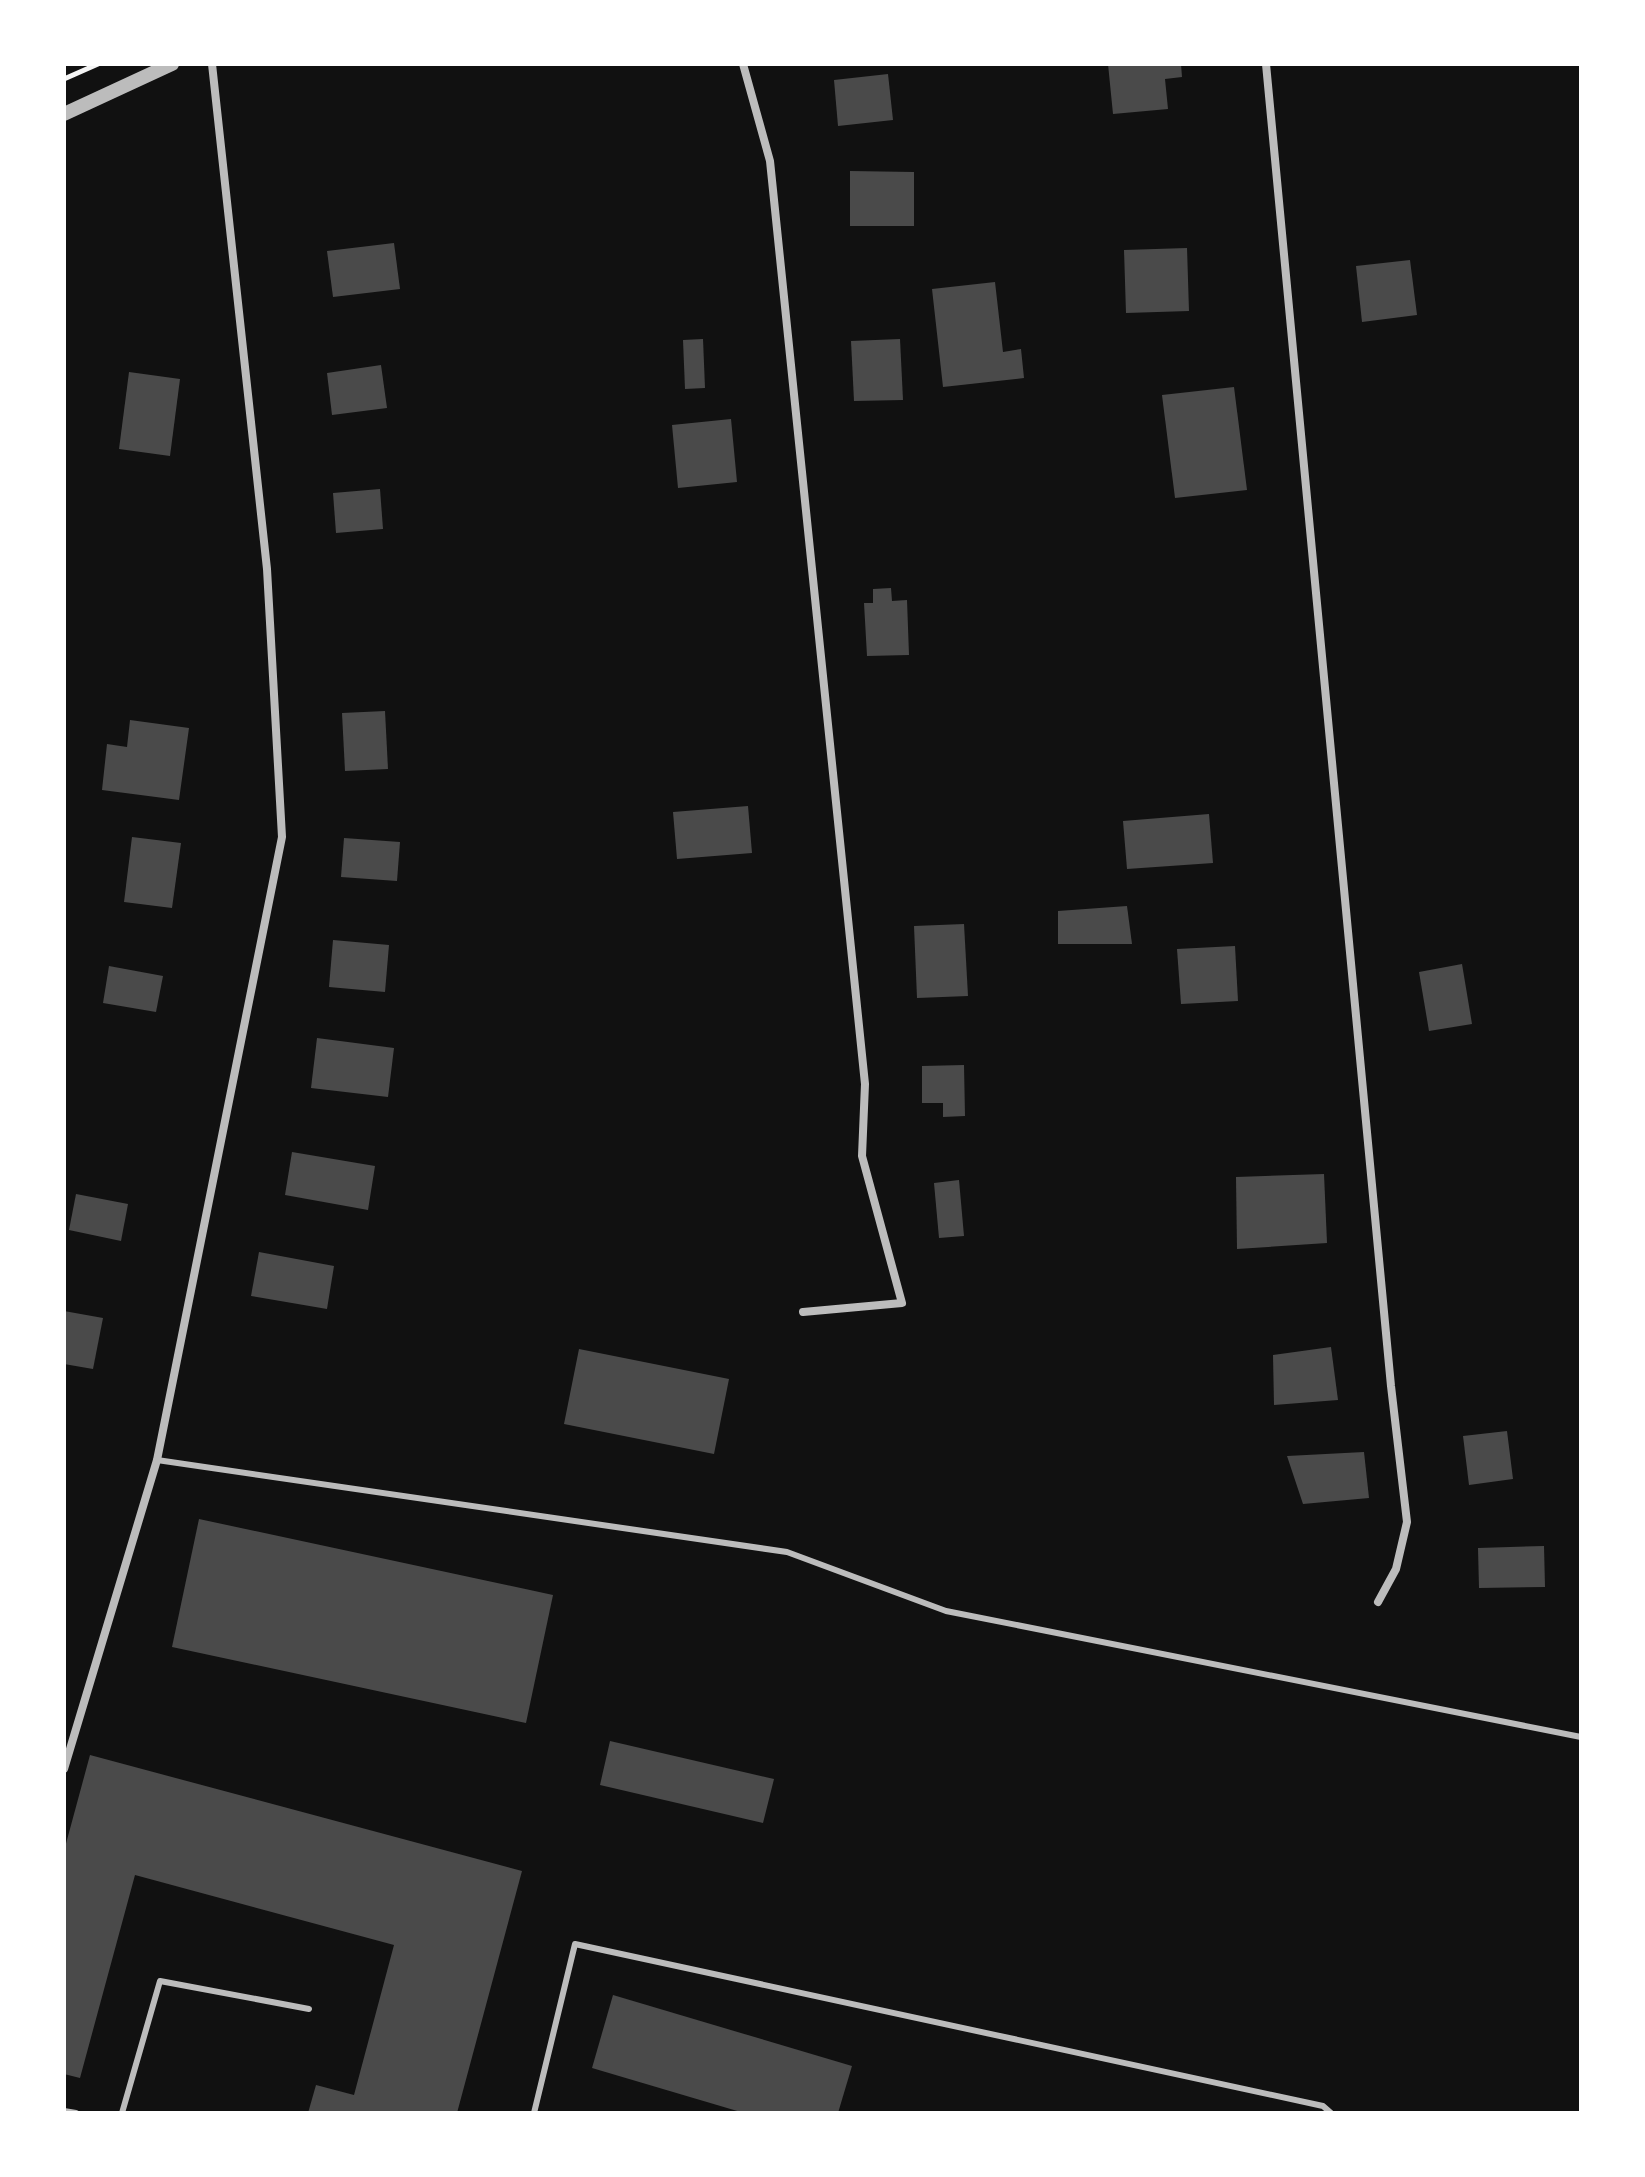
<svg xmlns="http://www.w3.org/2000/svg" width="1645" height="2177" viewBox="0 0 1645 2177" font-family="Mulish,sans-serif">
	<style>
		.building { fill: #4a4a4a }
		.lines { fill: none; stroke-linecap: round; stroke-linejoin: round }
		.path { stroke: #f5f5f5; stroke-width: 5 }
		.service { stroke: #bcbcbc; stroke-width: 6 }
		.minor { stroke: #bcbcbc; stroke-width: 8 }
		.tertiary { stroke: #bcbcbc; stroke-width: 14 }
	</style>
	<rect width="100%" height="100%" fill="#111"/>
	<g class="building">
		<path d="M1108 64H1181L1182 77 1165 79 1168 109 1113 114Z"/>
		<path d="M888 74 893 120 838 126 834 80Z"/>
		<path d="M850 171 914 172V226H850Z"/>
		<path d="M394 243 400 289 333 297 327 251Z"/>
		<path d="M1187 248 1189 311 1126 313 1124 250Z"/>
		<path d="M1410 260 1417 315 1362 322 1356 266Z"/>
		<path d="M995 282 1003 352 1021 349 1024 378 943 387 932 289Z"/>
		<path d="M703 339 705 388 685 389 683 340Z"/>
		<path d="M900 339 903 400 854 401 851 341Z"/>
		<path d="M381 365 387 408 332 415 327 373Z"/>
		<path d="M129 372 180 379 170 456 119 449Z"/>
		<path d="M1234 387 1247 490 1175 498 1162 395Z"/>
		<path d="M731 419 737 482 678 488 672 425Z"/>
		<path d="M380 489 383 529 336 533 333 493Z"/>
		<path d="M891 588 892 601 907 600 909 655 867 656 864 603H873V589Z"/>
		<path d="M385 711 388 769 345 771 342 713Z"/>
		<path d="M130 720 189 728 179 800 102 790 107 744 127 747Z"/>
		<path d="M748 806 752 853 677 859 673 812Z"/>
		<path d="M1209 814 1213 863 1127 869 1123 821Z"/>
		<path d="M132 837 181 843 172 908 124 902Z"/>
		<path d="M344 838 400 842 397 881 341 877Z"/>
		<path d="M1127 906 1132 944H1058V911Z"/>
		<path d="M964 924 968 996 917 998 914 926Z"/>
		<path d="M333 940 389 945 385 992 329 987Z"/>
		<path d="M1235 946 1238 1001 1181 1004 1177 949Z"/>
		<path d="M1462 964 1472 1024 1429 1031 1419 972Z"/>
		<path d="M109 966 163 976 156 1012 103 1003Z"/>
		<path d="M317 1038 394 1048 388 1097 311 1088Z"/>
		<path d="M964 1065 965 1116 943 1117V1103H922V1066Z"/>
		<path d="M292 1152 375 1166 368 1210 285 1195Z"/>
		<path d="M1324 1174 1327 1243 1237 1249 1236 1177Z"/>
		<path d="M959 1180 964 1236 939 1238 934 1183Z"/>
		<path d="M76 1194 128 1204 121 1241 69 1230Z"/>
		<path d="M259 1252 334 1266 327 1309 251 1296Z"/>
		<path d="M64 1311 103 1318 93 1369 64 1364Z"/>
		<path d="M1331 1347 1338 1400 1274 1405 1273 1355Z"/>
		<path d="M579 1349 729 1379 714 1454 564 1424Z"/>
		<path d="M1507 1431 1513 1479 1469 1485 1463 1436Z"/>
		<path d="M1364 1452 1369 1498 1303 1504 1287 1456Z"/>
		<path d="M199 1519 553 1595 526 1723 172 1647Z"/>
		<path d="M1544 1546 1545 1587 1479 1588 1478 1548Z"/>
		<path d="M610 1741 774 1779 763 1823 600 1785Z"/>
		<path d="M90 1755 522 1871 457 2113H308L316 2085 354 2095 394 1945 135 1875 80 2078 64 2074V1851Z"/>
		<path d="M613 1995 852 2066 838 2113H744L592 2068Z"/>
	</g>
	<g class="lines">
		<path class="path" d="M64 79 98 64"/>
		<g class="service">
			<path d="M157 1460 787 1552 946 1611 1581 1737"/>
			<path d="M64 2111 76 2113"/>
			<path d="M122 2113 160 1981 309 2009"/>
			<path d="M534 2113 575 1944 1323 2106 1331 2113"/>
		</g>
		<g class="minor">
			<path d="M743 64 770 161 865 1084 862 1156 902 1303 803 1312"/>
			<path d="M1266 64 1391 1386 1407 1522 1396 1569 1378 1602"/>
			<path d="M64 1769 157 1460 282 837 267 569 212 64"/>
		</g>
		<path class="tertiary" d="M64 114 172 64"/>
	</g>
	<rect width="1645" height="2177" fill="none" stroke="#ffffff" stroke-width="132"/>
</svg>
